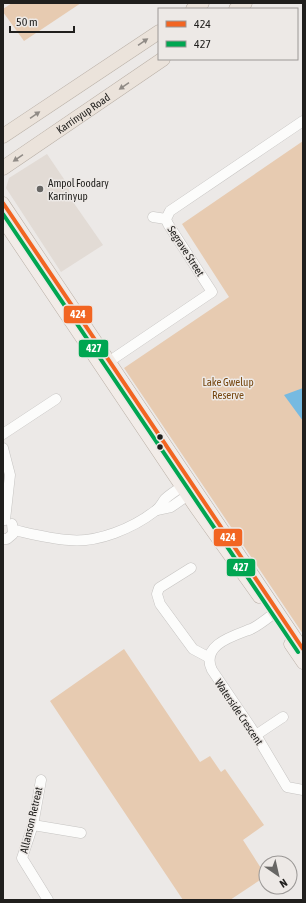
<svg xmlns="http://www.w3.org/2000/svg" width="306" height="903" viewBox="0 0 306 903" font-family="'Asap Condensed',sans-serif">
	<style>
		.built { fill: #e2dbd5 }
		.green { fill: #e7cbb1 }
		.water { fill: #76bae1 }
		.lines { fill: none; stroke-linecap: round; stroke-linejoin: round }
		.minor-casing { stroke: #c6c4c2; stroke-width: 11 }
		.major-casing { stroke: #bab0a7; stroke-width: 13 }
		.highway-casing { stroke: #bab0a7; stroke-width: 15 }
		.minor { stroke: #fcfcfb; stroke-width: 10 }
		.major { stroke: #f2ece8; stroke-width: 12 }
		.highway { stroke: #ebe3db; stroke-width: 14 }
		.bus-1-casing { stroke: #ede9e6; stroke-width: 7 }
		.bus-2-casing { stroke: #ede9e6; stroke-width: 7 }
		.bus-1 { stroke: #f26522; stroke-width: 4 }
		.bus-2 { stroke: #00a651; stroke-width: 4 }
		.oneway { fill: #908b86 }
		.poi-dot { fill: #676664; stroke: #ede9e6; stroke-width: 1.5 }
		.bus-dot { fill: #201f1d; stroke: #ede9e6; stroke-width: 1.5 }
		.labels { text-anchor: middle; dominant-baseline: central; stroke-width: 3; stroke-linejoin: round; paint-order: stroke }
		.street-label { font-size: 11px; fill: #201f1d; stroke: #ede9e6 }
		.poi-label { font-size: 11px; fill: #201f1d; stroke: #ede9e6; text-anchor: start }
		.park-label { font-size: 11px; fill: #764710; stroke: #ede9e6 }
		.line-badge { stroke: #ede9e6; stroke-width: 1.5 }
		.badge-label { font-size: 11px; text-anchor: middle; font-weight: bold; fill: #fff }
	</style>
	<rect width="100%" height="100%" fill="#ece9e7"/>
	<path class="built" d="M47 154 68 185 71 199 103 245 61 272 6 188 9 178Z"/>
	<g class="green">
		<path d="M12 3H81L24 41 3 12V9Z"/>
		<path d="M303 141V634L124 368 229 297 182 224Z"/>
		<path d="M124 649 200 762 210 756 221 772 225 769 264 825 243 840 266 876 230 900H183L50 701Z"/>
	</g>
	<path class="water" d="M303 388V421L284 395Z"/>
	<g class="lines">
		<defs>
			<g id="minor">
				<path d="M153 217 166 219"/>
				<path d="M104 365 212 292 168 224 166 219 170 211 303 121"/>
				<path d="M3 434 56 399"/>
				<path d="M3 448 10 475 5 520"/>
				<path d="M157 510 171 507 194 491"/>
				<path d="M14 530C32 534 51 539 69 540 98 543 133 528 155 511 160 508 162 503 165 499 171 493 180 488 188 483"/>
				<path d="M3 539H7L13 534 12 524"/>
				<path d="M191 568 159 588 157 594 160 604 193 649 208 657"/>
				<path d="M277 611C269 617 260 625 251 629 233 636 200 645 212 670L256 735 287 787 303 790"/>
				<path d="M256 735 283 717"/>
				<path d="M41 780 33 825 22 858 48 900"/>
				<path d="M33 825 81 833"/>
			</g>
			<g id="major">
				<path d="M3 203 303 649"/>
				<path d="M3 221 195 507 259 597"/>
				<path d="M290 644 303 663"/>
			</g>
			<g id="highway">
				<path d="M193 9 202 3"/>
				<path d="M236 9 245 3"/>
				<path d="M3 136 159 32"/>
				<path id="s1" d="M3 168 163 59"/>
			</g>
		</defs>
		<use href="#minor" class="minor-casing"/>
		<use href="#major" class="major-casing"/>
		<use href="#highway" class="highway-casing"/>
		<use href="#minor" class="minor"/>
		<use href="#major" class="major"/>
		<use href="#highway" class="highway"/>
		<defs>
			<path id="bus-1" d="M3 203 303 649"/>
			<path id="bus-2" d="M3 214 298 652"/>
		</defs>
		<use href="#bus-1" class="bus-1-casing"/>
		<use href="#bus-2" class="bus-2-casing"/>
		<use href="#bus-1" class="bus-1"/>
		<use href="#bus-2" class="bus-2"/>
	</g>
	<defs><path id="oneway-solid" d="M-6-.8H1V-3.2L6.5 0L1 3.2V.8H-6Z"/></defs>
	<g class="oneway">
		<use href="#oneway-solid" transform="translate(143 42) rotate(-34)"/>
		<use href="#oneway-solid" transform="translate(124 86) rotate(146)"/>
		<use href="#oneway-solid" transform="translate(35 115) rotate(-34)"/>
		<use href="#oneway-solid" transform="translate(18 158) rotate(146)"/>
	</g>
	<circle class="poi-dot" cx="40" cy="189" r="4"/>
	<g class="bus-dot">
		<circle cx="160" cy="437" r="3.5"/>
		<circle cx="160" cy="447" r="3.5"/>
	</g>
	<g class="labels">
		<g class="street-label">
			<text stroke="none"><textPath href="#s1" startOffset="97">Karrinyup Road</textPath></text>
			<text transform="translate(186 251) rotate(57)">Segrave Street</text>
			<text transform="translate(239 712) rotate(56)">Waterside Crescent</text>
			<text transform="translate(31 820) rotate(-77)">Allanson Retreat</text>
		</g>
		<g class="poi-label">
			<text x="48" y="183">Ampol Foodary<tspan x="48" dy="13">Karrinyup</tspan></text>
		</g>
		<g class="park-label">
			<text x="228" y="382">Lake Gwelup<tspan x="228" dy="13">Reserve</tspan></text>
		</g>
	</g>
	<g class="line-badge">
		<rect x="63" y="305" width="30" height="19" rx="4" fill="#f26522"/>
		<rect x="78" y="339" width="31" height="19" rx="4" fill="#00a651"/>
		<rect x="213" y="528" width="30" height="19" rx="4" fill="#f26522"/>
		<rect x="226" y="558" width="30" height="19" rx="4" fill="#00a651"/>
	</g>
	<g class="badge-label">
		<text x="78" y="318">424</text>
		<text x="94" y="352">427</text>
		<text x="228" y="541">424</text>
		<text x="241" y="571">427</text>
	</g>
	<rect width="306" height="903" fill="none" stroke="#201f1d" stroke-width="8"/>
	<rect x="158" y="8" width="140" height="52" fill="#ede9e6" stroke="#9b9896"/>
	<rect x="166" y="21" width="20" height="6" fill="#f26522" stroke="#9b9896"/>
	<text x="194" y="28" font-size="12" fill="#201f1d">424</text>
	<rect x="166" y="41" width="20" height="6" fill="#00a651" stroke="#9b9896"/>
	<text x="194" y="48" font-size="12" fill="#201f1d">427</text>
	<g transform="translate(278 875) rotate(146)"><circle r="19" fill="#ede9e6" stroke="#9b9896"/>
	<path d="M0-3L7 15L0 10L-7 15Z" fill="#676664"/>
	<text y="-6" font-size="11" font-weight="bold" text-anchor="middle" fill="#201f1d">N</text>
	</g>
	<path d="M10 26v6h64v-6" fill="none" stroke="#201f1d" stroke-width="2"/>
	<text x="16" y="26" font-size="12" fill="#201f1d" stroke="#ede9e6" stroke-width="3" paint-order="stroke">50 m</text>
</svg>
